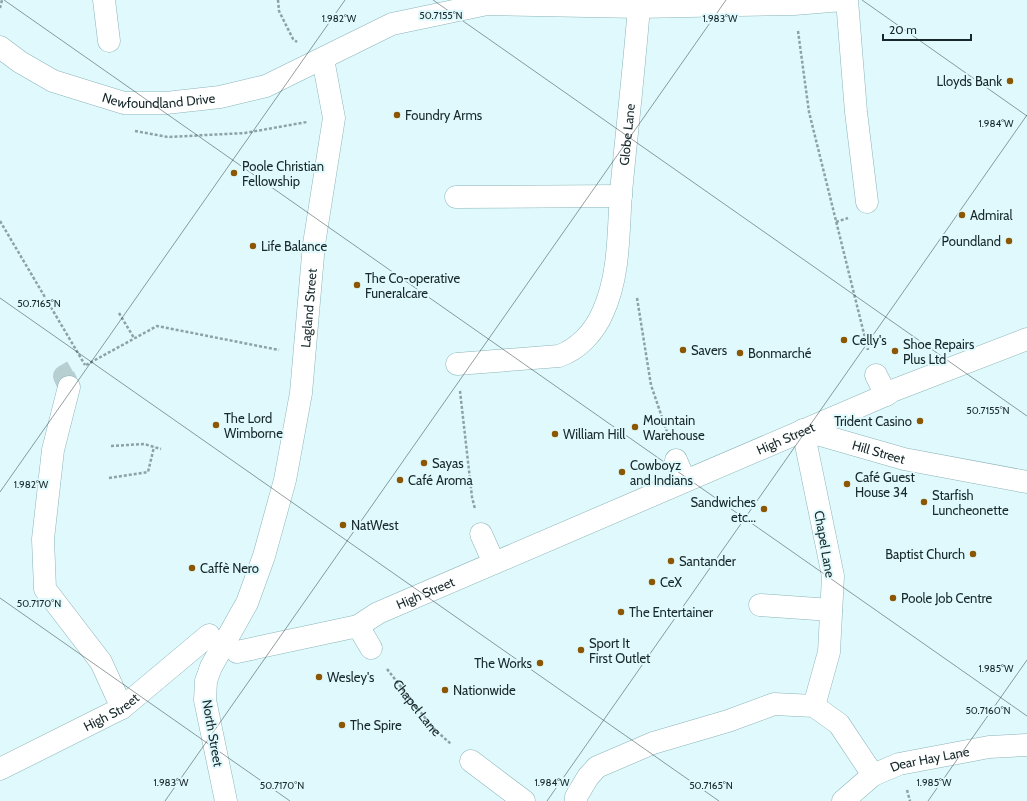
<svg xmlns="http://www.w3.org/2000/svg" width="1027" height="801" viewBox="0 0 1027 801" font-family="Cabin,sans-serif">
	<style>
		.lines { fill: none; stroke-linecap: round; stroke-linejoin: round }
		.minor-tunnel { stroke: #b8cfd2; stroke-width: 22; stroke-dasharray: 22 11; stroke-linecap: butt }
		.minor-casing { stroke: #8bb5b9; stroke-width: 23 }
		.path { stroke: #8ca2a5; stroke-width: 2.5; stroke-dasharray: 3 2; stroke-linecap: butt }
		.minor { stroke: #fff; stroke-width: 22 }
		.ticks { fill: none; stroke: #17282a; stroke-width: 1; stroke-opacity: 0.45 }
		.poi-dot { fill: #8b5703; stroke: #e0f9fc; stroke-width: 1.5 }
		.labels { text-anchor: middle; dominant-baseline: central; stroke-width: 4; stroke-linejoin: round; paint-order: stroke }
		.poi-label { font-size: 13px; fill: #17282a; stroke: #e0f9fc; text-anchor: start }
		.street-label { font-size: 13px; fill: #17282a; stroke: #e0f9fc }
		.ticks-label { font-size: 10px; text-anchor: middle; fill: #17282a; stroke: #e0f9fc; stroke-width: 4; stroke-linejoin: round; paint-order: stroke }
	</style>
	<rect width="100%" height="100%" fill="#e0f9fc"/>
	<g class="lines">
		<path class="minor-tunnel" d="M69 387 64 376 80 367"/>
		<defs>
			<g id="minor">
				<path d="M104 0 109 41"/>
				<path d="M847 0 856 112 867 202"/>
				<path id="s2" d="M0 47 20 62 53 81 124 103H166L220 97 266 86 392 24 487 4 639 7 794 4 843 0"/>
				<path d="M456 197 621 196"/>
				<path id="s3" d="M457 364 559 356C579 349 595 331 603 312 620 274 618 233 621 192 627 130 634 69 639 7"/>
				<path d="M876 375 886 395"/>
				<path d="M69 387 53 450 43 539 45 589 101 662 122 708"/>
				<path d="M676 460 685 481"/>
				<path d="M481 534 494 563"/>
				<path d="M760 605 831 610"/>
				<path d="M358 626 371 648"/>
				<path id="s4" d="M237 652 358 626 378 613 886 395 892 391 1027 339"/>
				<path id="s5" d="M814 706 829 652 833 576 803 430 904 459 1027 482"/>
				<path d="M471 761 524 801"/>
				<path id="s6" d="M0 769 122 708 209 635"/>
				<path id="s7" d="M226 801 205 700 206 681 211 667 247 603 264 556 285 480 301 393 314 244 334 118 323 59"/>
				<path d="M576 801V797L588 777 597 767 653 743 728 721 774 704 814 706 839 724 873 775"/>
				<path id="s8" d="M843 801 873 775 899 764 989 747 1027 745"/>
			</g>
		</defs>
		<use href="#minor" class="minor-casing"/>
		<g class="path">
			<path d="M278 0 279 11 293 39 297 42"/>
			<path d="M0 8 2 0"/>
			<path d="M798 31 809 112 868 350"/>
			<path d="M135 131 168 137 245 133 307 122"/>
			<path d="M0 221 85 365"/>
			<path d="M836 222 848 218"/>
			<path d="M637 298 651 385 668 435"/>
			<path d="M119 313 134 338"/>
			<path d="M86 365 157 326 279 350"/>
			<path d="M460 391 472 497 475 509"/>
			<path d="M111 446 144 444 161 449"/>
			<path d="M109 478 148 472 154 447"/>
			<path id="s1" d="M387 669 433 728 451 744"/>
			<path d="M907 790 910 801"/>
		</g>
		<use href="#minor" class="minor"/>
	</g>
	<path class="ticks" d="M4 0 1027 716M433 0 1027 416M862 0 1027 116M0 298 719 801M0 492 345 0M0 598 290 801M165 801 726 0M547 801 1027 115M928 801 1027 660"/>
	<g class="poi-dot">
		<circle cx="1010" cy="81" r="4"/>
		<circle cx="397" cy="115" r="4"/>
		<circle cx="234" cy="173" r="4"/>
		<circle cx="962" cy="215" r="4"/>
		<circle cx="1009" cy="241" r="4"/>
		<circle cx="253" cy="246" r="4"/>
		<circle cx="357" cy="285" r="4"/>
		<circle cx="844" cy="340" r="4"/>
		<circle cx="683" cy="350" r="4"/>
		<circle cx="895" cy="351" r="4"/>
		<circle cx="740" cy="353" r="4"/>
		<circle cx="920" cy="421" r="4"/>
		<circle cx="216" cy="425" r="4"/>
		<circle cx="635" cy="427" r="4"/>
		<circle cx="555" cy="434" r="4"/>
		<circle cx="424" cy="463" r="4"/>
		<circle cx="622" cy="472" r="4"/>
		<circle cx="400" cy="480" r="4"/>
		<circle cx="847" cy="484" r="4"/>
		<circle cx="924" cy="502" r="4"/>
		<circle cx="764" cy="509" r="4"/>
		<circle cx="343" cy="525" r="4"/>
		<circle cx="973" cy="554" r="4"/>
		<circle cx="671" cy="561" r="4"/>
		<circle cx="192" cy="568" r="4"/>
		<circle cx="652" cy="582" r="4"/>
		<circle cx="893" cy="598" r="4"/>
		<circle cx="621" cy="612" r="4"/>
		<circle cx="581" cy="650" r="4"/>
		<circle cx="540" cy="663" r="4"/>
		<circle cx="319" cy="677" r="4"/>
		<circle cx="445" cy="690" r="4"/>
		<circle cx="342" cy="725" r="4"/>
	</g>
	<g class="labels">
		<g class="poi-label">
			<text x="1002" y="81" text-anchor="end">Lloyds Bank</text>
			<text x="405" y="115">Foundry Arms</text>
			<text x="242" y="166">Poole Christian<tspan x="242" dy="15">Fellowship</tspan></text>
			<text x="970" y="215">Admiral</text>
			<text x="1001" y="241" text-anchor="end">Poundland</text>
			<text x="261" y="246">Life Balance</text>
			<text x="365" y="278">The Co-operative<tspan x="365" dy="15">Funeralcare</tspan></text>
			<text x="852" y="340">Celly's</text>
			<text x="903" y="344">Shoe Repairs<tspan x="903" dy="15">Plus Ltd</tspan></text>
			<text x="691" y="350">Savers</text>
			<text x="748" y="353">Bonmarché</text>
			<text x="224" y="418">The Lord<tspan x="224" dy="15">Wimborne</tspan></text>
			<text x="643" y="420">Mountain<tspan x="643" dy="15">Warehouse</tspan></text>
			<text x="912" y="421" text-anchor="end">Trident Casino</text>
			<text x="563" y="434">William Hill</text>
			<text x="432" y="463">Sayas</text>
			<text x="630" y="465">Cowboyz<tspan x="630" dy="15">and Indians</tspan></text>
			<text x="855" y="477">Café Guest<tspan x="855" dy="15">House 34</tspan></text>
			<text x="408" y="480">Café Aroma</text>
			<text x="932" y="495">Starfish<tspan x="932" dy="15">Luncheonette</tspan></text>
			<text x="756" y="502" text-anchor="end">Sandwiches<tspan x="756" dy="15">etc...</tspan></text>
			<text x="351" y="525">NatWest</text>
			<text x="965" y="554" text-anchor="end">Baptist Church</text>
			<text x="679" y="561">Santander</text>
			<text x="200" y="568">Caffè Nero</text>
			<text x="660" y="582">CeX</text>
			<text x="901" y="598">Poole Job Centre</text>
			<text x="629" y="612">The Entertainer</text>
			<text x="589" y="643">Sport It<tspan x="589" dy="15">First Outlet</tspan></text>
			<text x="532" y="663" text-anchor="end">The Works</text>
			<text x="327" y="677">Wesley's</text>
			<text x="453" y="690">Nationwide</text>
			<text x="350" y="725">The Spire</text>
		</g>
		<g class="street-label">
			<text stroke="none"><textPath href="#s2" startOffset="172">Newfoundland Drive</textPath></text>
			<text stroke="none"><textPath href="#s3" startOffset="346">Globe Lane</textPath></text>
			<text stroke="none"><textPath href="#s7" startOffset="513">Lagland Street</textPath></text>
			<text stroke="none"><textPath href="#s4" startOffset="591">High Street</textPath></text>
			<text stroke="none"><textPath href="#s5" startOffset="360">Hill Street</textPath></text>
			<text transform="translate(825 544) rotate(80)">Chapel Lane</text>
			<text stroke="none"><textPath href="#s4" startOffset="199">High Street</textPath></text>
			<text stroke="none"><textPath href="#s1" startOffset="49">Chapel Lane</textPath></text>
			<text stroke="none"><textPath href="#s6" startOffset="125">High Street</textPath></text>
			<text transform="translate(213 733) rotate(80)">North Street</text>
			<text stroke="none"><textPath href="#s8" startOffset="99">Dear Hay Lane</textPath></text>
		</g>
	</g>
	<g class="ticks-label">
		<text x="441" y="19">50.7155°N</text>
		<text x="339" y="22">1.982°W</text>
		<text x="720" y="22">1.983°W</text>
		<text x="996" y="127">1.984°W</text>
		<text x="39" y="307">50.7165°N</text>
		<text x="988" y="414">50.7155°N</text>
		<text x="31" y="488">1.982°W</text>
		<text x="39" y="607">50.7170°N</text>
		<text x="996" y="672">1.985°W</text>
		<text x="988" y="714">50.7160°N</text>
		<text x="171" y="786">1.983°W</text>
		<text x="552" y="786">1.984°W</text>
		<text x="934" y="786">1.985°W</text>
		<text x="282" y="789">50.7170°N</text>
		<text x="711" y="789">50.7165°N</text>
	</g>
	<path d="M883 34v6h88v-6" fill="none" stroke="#17282a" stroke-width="2"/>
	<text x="889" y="34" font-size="12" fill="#17282a" stroke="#e0f9fc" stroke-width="3" paint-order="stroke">20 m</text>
</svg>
